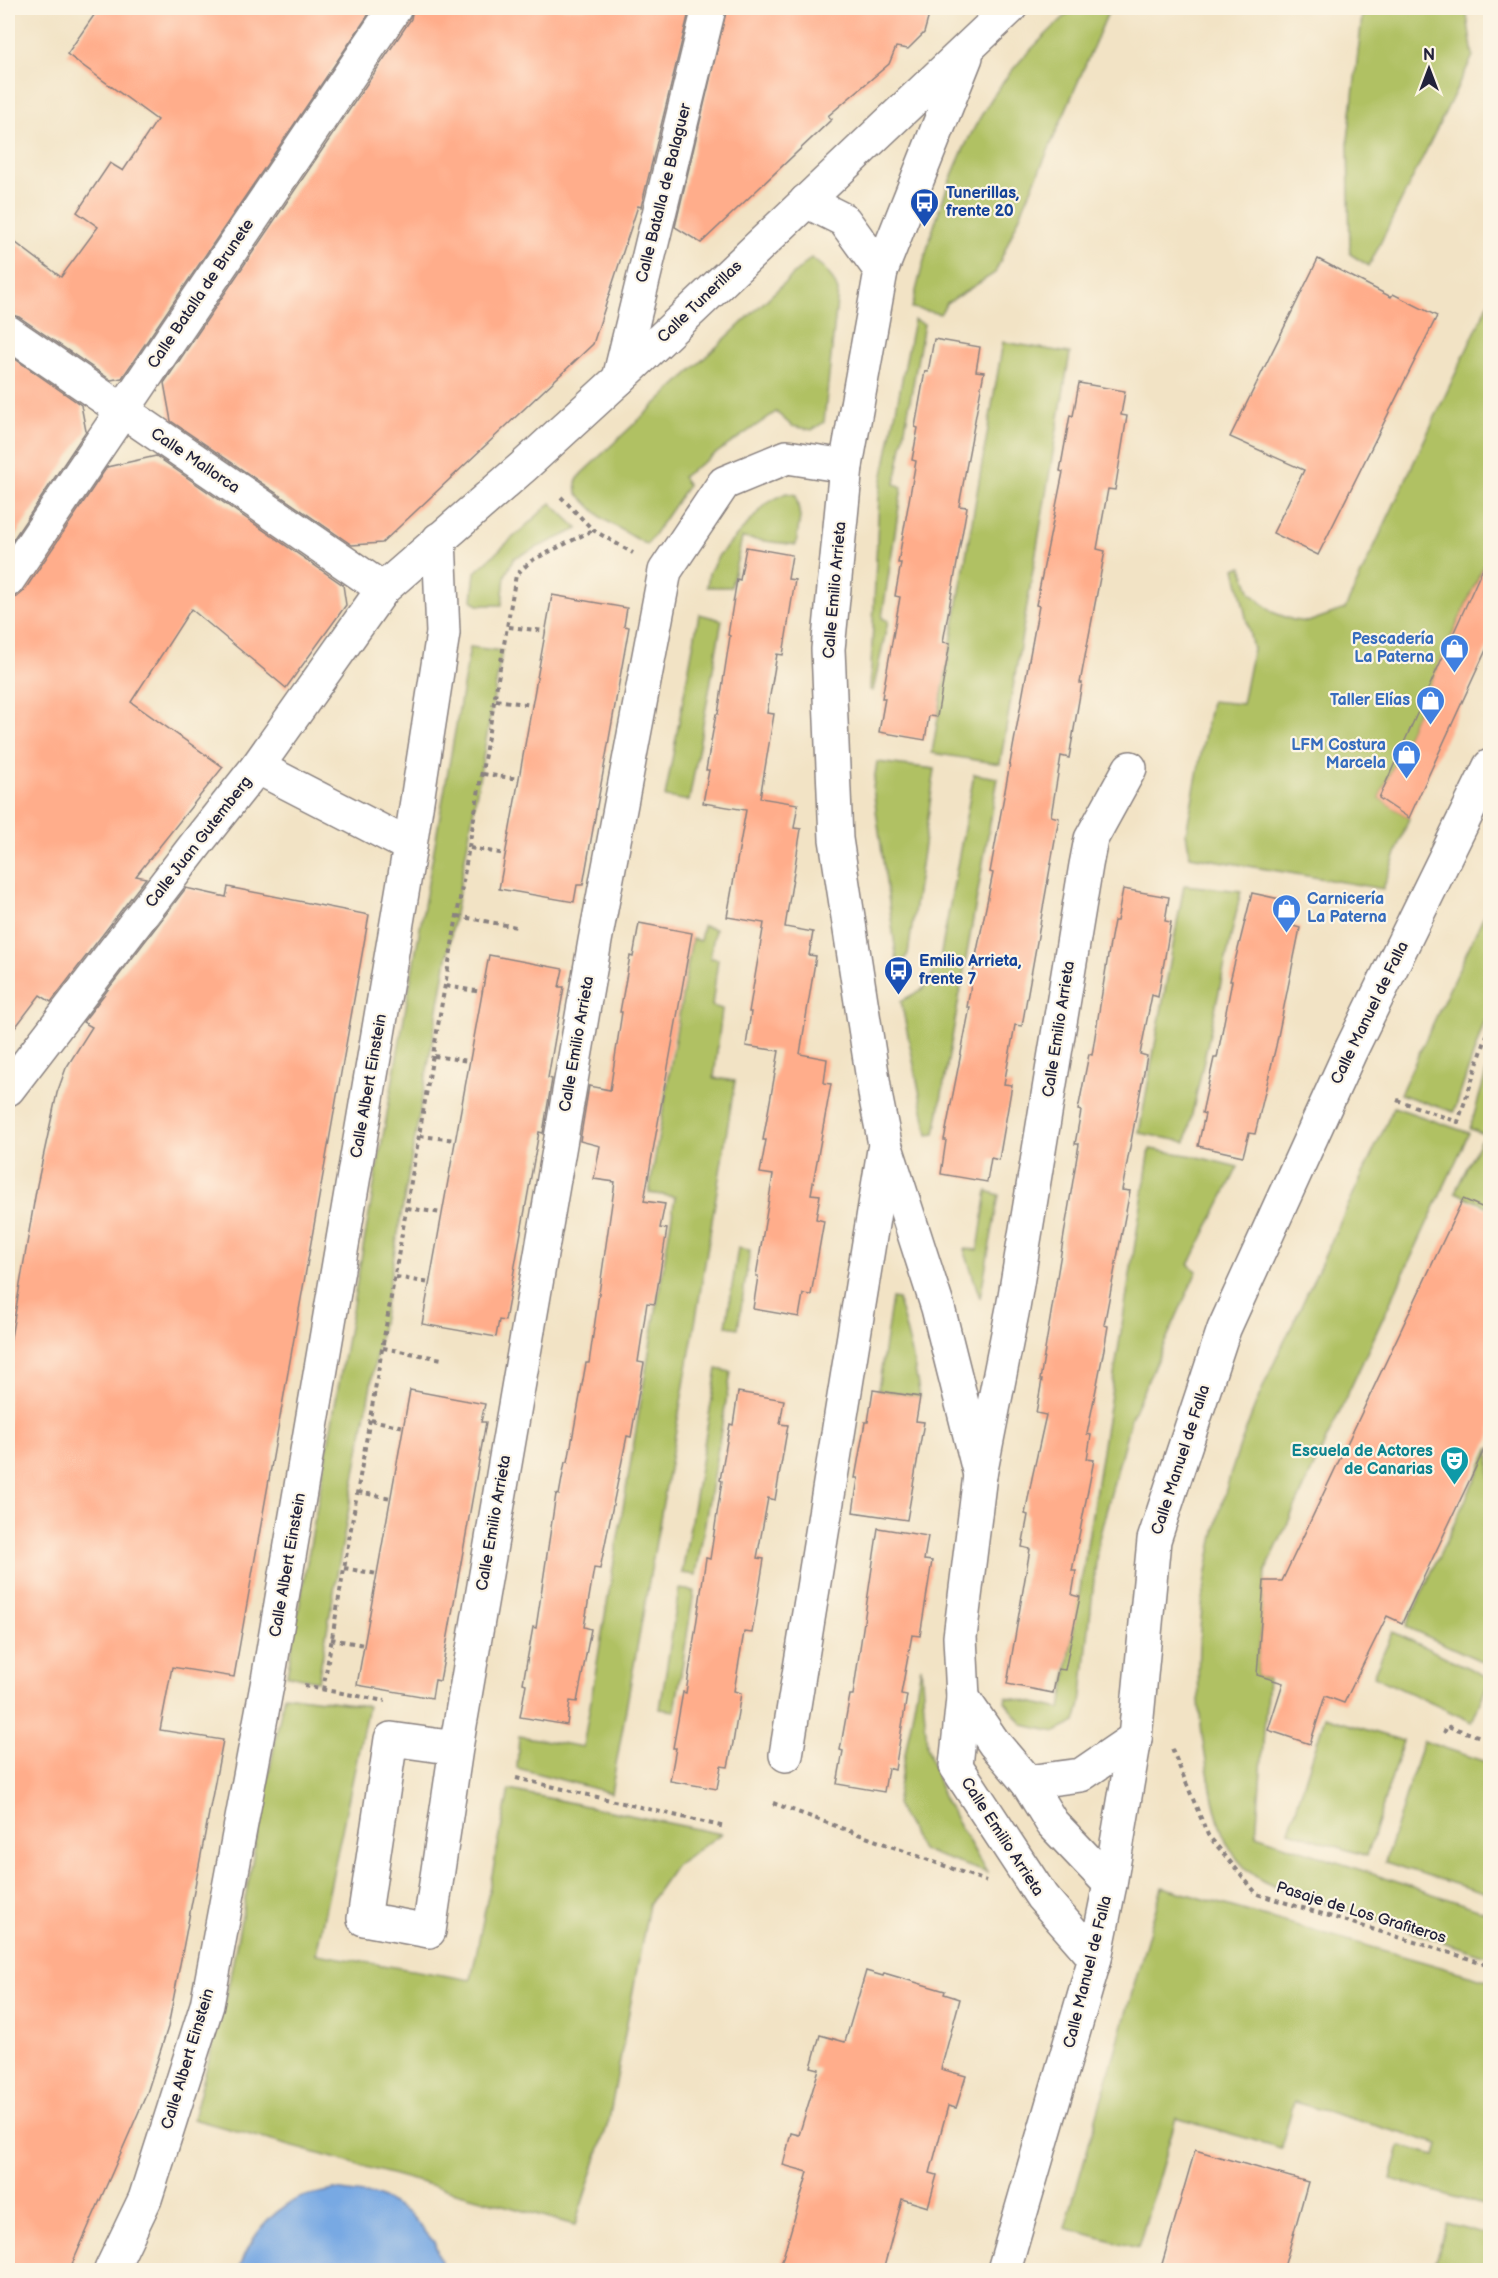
<svg xmlns="http://www.w3.org/2000/svg" width="1498" height="2278" viewBox="0 0 1498 2278" font-family="'Balsamiq Sans',sans-serif">
	<style>
		.green { fill: #b0c164; stroke: #697250; stroke-width: 1.5 }
		.water { fill: #78a9e3; stroke: #4d668f; stroke-width: 1.5 }
		.building { fill: #ffad8b }
		.lines { fill: none; stroke-linecap: round; stroke-linejoin: round }
		.minor-casing { stroke: #8a8280; stroke-width: 36 }
		.path { stroke: #8a8280; stroke-width: 4; stroke-dasharray: 4.5 4.5; stroke-linecap: butt }
		.minor { stroke: #fff; stroke-width: 33 }
		.labels { text-anchor: middle; dominant-baseline: central; stroke-width: 4.5; stroke-linejoin: round; paint-order: stroke }
		.street-label { font-size: 16px; fill: #22223b; stroke: #fcf5e5 }
		.transit-label { font-size: 16px; font-weight: bold; fill: #164399; stroke: #fcf5e5; text-anchor: start }
		.shop-label { font-size: 16px; font-weight: bold; fill: #366cbe; stroke: #fcf5e5; text-anchor: end }
		.culture-label { font-size: 16px; font-weight: bold; fill: #0d838f; stroke: #fcf5e5; text-anchor: end }
	</style>
	<rect width="100%" height="100%" fill="#fcf5e5"/>
	<filter id="ink" filterUnits="userSpaceOnUse"><feTurbulence type="fractalNoise" baseFrequency=".0167" numOctaves="2"/><feDisplacementMap in="SourceGraphic" scale="12" xChannelSelector="R" yChannelSelector="G"/><feConvolveMatrix kernelMatrix="1 2 1 2 8 2 1 2 1" color-interpolation-filters="sRGB"/></filter>
	<filter id="wash" filterUnits="userSpaceOnUse"><feTurbulence type="fractalNoise" baseFrequency=".008" numOctaves="4" result="noise"/><feDisplacementMap in="SourceGraphic" scale="24" xChannelSelector="R" yChannelSelector="G"/><feGaussianBlur stdDeviation="1.35" result="paint"/><feColorMatrix in="noise" values="0 0 0 0 0 0 0 0 0 0 0 0 0 0 0 0 0 1.4 0 .05"/><feComposite in="paint" operator="in"/></filter>
	<g filter="url(#wash)">
		<rect width="100%" height="100%" fill="#f2e3c5"/>
		<g class="green">
			<path d="M1074 8H1110L995 273 947 303 940 314 912 308C931 226 957 140 1010 73 1029 49 1053 28 1074 8Z"/>
			<path d="M1363 8H1466L1473 56 1369 266 1350 254 1348 140Z"/>
			<path d="M811 258C824 267 832 275 838 291L824 422 812 430 792 426 776 412 682 477 688 485 647 545 603 519 577 493 576 482 581 474Z"/>
			<path d="M1490 300V551L1379 798 1409 818 1383 889 1190 856 1186 833 1211 701 1242 704 1253 649 1235 568 1242 567 1251 593 1272 612 1293 620 1308 622 1345 609Z"/>
			<path d="M914 320 924 324 895 484 902 487 882 618 888 621 873 691 870 690 879 495Z"/>
			<path d="M1003 342 1070 353 1000 764 932 753Z"/>
			<path d="M786 493 796 495 800 517 796 545 742 538 731 587H707L709 573 719 555 767 503Z"/>
			<path d="M551 503 578 529 514 558 505 576 502 605H478L472 600 475 572Z"/>
			<path d="M699 614 722 620 689 801 665 797Z"/>
			<path d="M470 647 502 651 318 1681 287 1675Z"/>
			<path d="M877 762 935 769 908 954 898 968 873 788Z"/>
			<path d="M974 774 998 778 935 1134 928 1135 901 1001 923 989 939 964Z"/>
			<path d="M1184 885 1241 891 1186 1142 1139 1133Z"/>
			<path d="M1490 902V1018L1486 1017 1454 1112 1400 1094Z"/>
			<path d="M703 926 715 929 710 958 718 959 712 1006 722 1009 714 1078 735 1081 696 1318 611 1793 517 1768 519 1736 583 1747 675 1197 649 1193 692 939 700 941Z"/>
			<path d="M1490 1059V1136L1470 1129Z"/>
			<path d="M1394 1107 1469 1133 1265 1572 1257 1675 1268 1679 1256 1835 1490 1913V1957L1290 1893C1281 1889 1270 1885 1261 1880 1219 1855 1214 1805 1206 1761 1185 1644 1209 1521 1253 1411 1268 1373 1287 1337 1304 1300 1334 1236 1364 1171 1394 1107Z"/>
			<path d="M1480 1141H1490V1208L1455 1192Z"/>
			<path d="M1150 1149 1194 1156 1238 1167 1189 1265 1197 1271 1131 1418 1098 1542 1081 1704 1076 1722 1056 1732 1023 1725 1005 1701 1006 1697 1061 1709Z"/>
			<path d="M987 1191 999 1195 980 1298 964 1249 978 1250Z"/>
			<path d="M738 1248 750 1250 738 1328 726 1326Z"/>
			<path d="M892 1298 898 1299 912 1353 920 1397 878 1390Z"/>
			<path d="M717 1369 731 1372 696 1575 682 1573Z"/>
			<path d="M1490 1447V1665L1406 1627Z"/>
			<path d="M679 1589 694 1591 675 1711 660 1709Z"/>
			<path d="M1393 1632 1490 1678 1472 1722 1373 1676Z"/>
			<path d="M921 1667 927 1746 943 1797 987 1873 921 1850 896 1804Z"/>
			<path d="M284 1695 368 1706 316 1954 471 1980 509 1790 721 1834 676 1865 649 1904 609 2120 575 2225 193 2119 229 1983Z"/>
			<path d="M1325 1717 1403 1741 1367 1856 1289 1831Z"/>
			<path d="M1423 1741 1490 1763V1895L1385 1862Z"/>
			<path d="M1162 1887 1490 1981V2207L1391 2179 1400 2146 1436 2155 1439 2144 1294 2102 1281 2148 1176 2118 1138 2248 1065 2228Z"/>
			<path d="M1447 2223 1490 2235V2270H1433Z"/>
		</g>
		<path class="water" d="M334 2190 378 2196 410 2214 434 2242 444 2270H239C249 2240 268 2214 297 2199 308 2194 322 2193 334 2190Z"/>
		<g id="blocks">
			<g class="building">
				<path d="M99 8 103 11 106 8H373L122 378 111 380 19 317 8 314V237L61 277 98 227 77 212 110 163 123 171 157 120 67 54Z"/>
				<path d="M413 8H690L641 207 638 206 593 344 382 543 352 545 171 421 164 383 411 19Z"/>
				<path d="M727 8H931L924 33 908 49 896 47 889 64 828 116 832 119 701 243 675 227Z"/>
				<path d="M1318 259 1391 297 1393 294 1437 316 1318 555 1273 533 1304 470 1230 437Z"/>
				<path d="M934 339 980 347 976 371 984 372 959 506 967 507 943 642 950 643 937 717 929 716 925 740 879 732 885 698H882L900 597 895 596 901 563H898L916 461 912 460 918 428 915 427 925 371 928 372Z"/>
				<path d="M8 354 81 405 86 431 8 547Z"/>
				<path d="M1079 383 1125 391 1121 415 1127 416 1115 490 1108 489 1097 549 1105 551 1080 683H1082L1069 758 1061 756 1051 816 1059 818 1022 1026 1015 1025 1004 1084 1012 1085 999 1160 991 1158 987 1182 941 1174 946 1140H944L970 1007H967L977 951 993 873 990 872 1039 606 1036 605 1063 472 1060 471 1070 415 1073 416Z"/>
				<path d="M156 456 343 585 346 605 286 688 191 609 131 702 223 767 136 876 146 878 51 1002 40 995 8 1037V640L13 633 8 629V599L17 597 24 591 107 467Z"/>
				<path d="M746 547 792 555 788 579 795 580 783 655 777 654 767 713 774 714 760 798 798 804 794 828 801 829 785 927 813 932 809 955 816 956 800 1054 827 1059 824 1083 831 1084 811 1194 820 1195 816 1219 824 1221 811 1295 803 1294 799 1317 753 1309 758 1276H756L773 1175 760 1173 766 1140H763L779 1051 746 1046 751 1012H749L764 923 727 917 746 810 703 803 709 770H706L716 714H718L730 636 728 635 737 579 740 580Z"/>
				<path d="M1491 550V639L1409 818 1379 798Z"/>
				<path d="M552 595 627 608 624 626 629 627 583 885H577L574 902 499 889Z"/>
				<path d="M228 887 369 915 234 1677 172 1667 160 1730 223 1740 168 2027 147 2093 69 2271H8V1355L37 1185 57 1093 66 1068 92 1027 83 1022 186 888 226 897Z"/>
				<path d="M1123 889 1169 897 1165 921 1171 922 1158 997 1152 995 1140 1054 1147 1056 1122 1190 1130 1191 1104 1325 1108 1326 1105 1344 1087 1434 1091 1435 1087 1459 1094 1460 1072 1571H1076L1072 1595 1080 1597 1065 1670 1058 1669 1053 1693 1007 1684 1030 1549 1022 1547 1028 1515 1025 1514 1032 1478 1046 1415 1036 1413 1042 1380H1040L1079 1144H1075L1081 1111 1078 1110 1089 1054 1092 1055 1111 937 1114 921H1117Z"/>
				<path d="M1252 893 1298 903 1293 926 1300 928 1276 1046 1255 1134 1249 1133 1243 1156 1198 1146 1205 1114 1202 1113 1214 1058H1217L1232 981H1230Z"/>
				<path d="M639 923 692 933 644 1201 665 1204 660 1228 667 1229 655 1304 647 1303 638 1362 644 1363 631 1437 627 1436 600 1569 594 1568 584 1627 591 1629 577 1702 570 1701 567 1725 520 1717 526 1684 523 1683 533 1627 536 1628 556 1494 559 1495 565 1462H568L586 1363H589L615 1182 594 1179 600 1146 580 1141 589 1086 610 1090 622 1012H620L630 956 633 957Z"/>
				<path d="M489 955 563 969 559 987H564L548 1078 552 1079 543 1133 539 1132 505 1321 499 1320 496 1337 422 1324Z"/>
				<path d="M1463 1199 1491 1211V1435L1402 1623 1387 1616 1344 1703 1325 1696 1310 1744 1268 1730 1283 1683 1257 1675 1264 1581H1282Z"/>
				<path d="M410 1390 485 1404 481 1422H486L440 1681 435 1680 432 1698 357 1685Z"/>
				<path d="M873 1390 920 1397 916 1421 924 1422 907 1520 853 1512 858 1478H855L865 1422H868Z"/>
				<path d="M738 1392 784 1400 780 1424 788 1425 775 1500 768 1498 757 1558 764 1559 752 1633 744 1632 734 1691 741 1693 733 1743 728 1767 721 1766 717 1789 670 1781 676 1748H673L683 1692 686 1693 706 1558 710 1559 722 1481 720 1480 730 1424 733 1425Z"/>
				<path d="M878 1528 928 1536 924 1560 932 1561 920 1636 912 1635 901 1694 907 1695 895 1770 888 1768 884 1792 837 1784 843 1751 840 1750 850 1695H853Z"/>
				<path d="M866 1971 883 1976 884 1973 945 1991 944 1994 960 1999 941 2069 966 2076 956 2108 948 2106 930 2173 937 2175 928 2207 902 2199 883 2271H779L808 2172 783 2165 791 2133 799 2135 819 2069 811 2067 820 2035 845 2042Z"/>
				<path d="M1195 2150 1308 2182 1283 2271H1160Z"/>
			</g>
		</g>
	</g>
	<g filter="url(#ink)">
		<use href="#blocks" fill-opacity="0" stroke="#8a8280" stroke-width="1.5"/>
		<g class="lines">
			<defs>
				<g id="minor">
					<path d="M966 57 881 271 846 466 828 649 836 839 876 1099 885 1144 938 1308 980 1475"/>
					<path d="M806 201 844 220 881 271"/>
					<path d="M8 332 383 589"/>
					<path d="M619 379 709 8"/>
					<path d="M8 580 395 8"/>
					<path d="M257 767 410 846"/>
					<path d="M8 1089 200 839 257 767 383 589 523 467 619 379 1010 8"/>
					<path d="M963 1698 994 1743 1027 1782 1052 1823 1110 1884"/>
					<path d="M456 1748 391 1739 364 1919 429 1931 456 1748 595 941 665 571 724 483 787 457 846 466"/>
					<path d="M786 1755 884 1150"/>
					<path d="M1027 1782 1081 1775 1135 1738"/>
					<path d="M1095 1958 1042 1897 956 1766 963 1698 960 1637 980 1475 1013 1308 1086 865 1091 839 1130 768"/>
					<path d="M111 2270 145 2199 207 2005 268 1680 410 846 443 633 439 539"/>
					<path d="M1004 2270 1095 1958 1110 1884 1135 1738 1154 1540 1224 1329 1350 1052 1490 766"/>
				</g>
			</defs>
			<use href="#minor" class="minor-casing"/>
			<g class="path">
				<path d="M561 497 593 530 633 553"/>
				<path d="M509 627 546 631"/>
				<path d="M496 700 532 705"/>
				<path d="M483 774 519 779"/>
				<path d="M470 848 506 854"/>
				<path d="M458 916 516 927"/>
				<path d="M446 986 482 992"/>
				<path d="M434 1056 469 1061"/>
				<path d="M1397 1100 1458 1122 1490 1026"/>
				<path d="M420 1136 455 1140"/>
				<path d="M407 1208 442 1213"/>
				<path d="M1487 1255 1490 1256"/>
				<path d="M396 1277 430 1283"/>
				<path d="M383 1348 442 1359"/>
				<path d="M371 1420 404 1427"/>
				<path d="M358 1492 391 1498"/>
				<path d="M344 1568 377 1574"/>
				<path d="M331 1639 364 1645"/>
				<path d="M304 1686 385 1701"/>
				<path d="M323 1690 516 575 531 561 593 530"/>
				<path d="M1444 1733 1447 1726 1490 1740"/>
				<path d="M1172 1749 1208 1835 1257 1894 1490 1965"/>
				<path d="M516 1778 725 1827"/>
				<path d="M773 1803 986 1881"/>
			</g>
			<use href="#minor" class="minor"/>
		</g>
	</g>
	<defs>
		<symbol id="bus-pin" viewBox="-11 -11 22 30"><path d="M0 17L-7.5 6A9.5 9.5 0 1 1 7.5 6Z" fill="#1a4fb4" stroke="#fcf5e5"/><path d="M-5-6H5V4H4V6H2V4H-2V6H-4V4H-5ZM-3.5-4V0h7V-4ZM-3.5 1.2v1.5H-2V1.2ZM2 1.2v1.5H3.5V1.2Z" fill="#fff"/></symbol>
		<symbol id="shop-pin" viewBox="-11 -11 22 30"><path d="M0 17L-7.5 6A9.5 9.5 0 1 1 7.5 6Z" fill="#3f7fe0" stroke="#fcf5e5"/><path d="M-5-2.5h2.3a2.7 3.5 0 0 1 5.4 0H5L5.5 6h-11ZM-1.5-2.5h3a1.5 2.3 0 0 0-3 0Z" fill="#fff"/></symbol>
		<symbol id="theatre-pin" viewBox="-11 -11 22 30"><path d="M0 17L-7.5 6A9.5 9.5 0 1 1 7.5 6Z" fill="#0f9aa8" stroke="#fcf5e5"/><path d="M-5-5.5Q0-4 5-5.5V0Q5 5 0 6Q-5 5-5 0ZM-3.3-2.5H-1v1.5H-3.3ZM1-2.5H3.3v1.5H1ZM-2.8 1Q0 5.5 2.8 1Z" fill="#fff"/></symbol>
	</defs>
	<g fill-rule="evenodd">
		<use href="#bus-pin" x="908" y="186" width="33" height="45"/>
		<use href="#shop-pin" x="1438" y="632" width="33" height="45"/>
		<use href="#shop-pin" x="1414" y="684" width="33" height="45"/>
		<use href="#shop-pin" x="1390" y="738" width="33" height="45"/>
		<use href="#shop-pin" x="1270" y="892" width="33" height="45"/>
		<use href="#bus-pin" x="882" y="954" width="33" height="45"/>
		<use href="#theatre-pin" x="1438" y="1444" width="33" height="45"/>
	</g>
	<g class="labels">
		<g class="street-label">
			<text transform="translate(664 193) rotate(-76)">Calle Batalla de Balaguer</text>
			<text transform="translate(201 294) rotate(-56)">Calle Batalla de Brunete</text>
			<text transform="translate(700 302) rotate(-44)">Calle Tunerillas</text>
			<text transform="translate(195 461) rotate(34)">Calle Mallorca</text>
			<text transform="translate(835 590) rotate(-85)">Calle Emilio Arrieta</text>
			<text transform="translate(199 842) rotate(-52)">Calle Juan Gutemberg</text>
			<text transform="translate(1370 1013) rotate(-64)">Calle Manuel de Falla</text>
			<text transform="translate(1059 1029) rotate(-81)">Calle Emilio Arrieta</text>
			<text transform="translate(577 1044) rotate(-80)">Calle Emilio Arrieta</text>
			<text transform="translate(369 1086) rotate(-80)">Calle Albert Einstein</text>
			<text transform="translate(1181 1460) rotate(-72)">Calle Manuel de Falla</text>
			<text transform="translate(494 1523) rotate(-80)">Calle Emilio Arrieta</text>
			<text transform="translate(288 1565) rotate(-80)">Calle Albert Einstein</text>
			<text transform="translate(1002 1837) rotate(57)">Calle Emilio Arrieta</text>
			<text transform="translate(1361 1913) rotate(17)">Pasaje de Los Grafiteros</text>
			<text transform="translate(1088 1972) rotate(-76)">Calle Manuel de Falla</text>
			<text transform="translate(188 2059) rotate(-73)">Calle Albert Einstein</text>
		</g>
		<g class="transit-label">
			<text x="946" y="193">Tunerillas,<tspan x="946" dy="18">frente 20</tspan></text>
			<text x="919" y="961">Emilio Arrieta,<tspan x="919" dy="18">frente 7</tspan></text>
		</g>
		<g class="shop-label">
			<text x="1434" y="639">Pescadería<tspan x="1434" dy="18">La Paterna</tspan></text>
			<text x="1410" y="700">Taller Elías</text>
			<text x="1386" y="745">LFM Costura<tspan x="1386" dy="18">Marcela</tspan></text>
			<text x="1307" y="899" text-anchor="start">Carnicería<tspan x="1307" dy="18">La Paterna</tspan></text>
		</g>
		<g class="culture-label">
			<text x="1433" y="1451">Escuela de Actores<tspan x="1433" dy="18">de Canarias</tspan></text>
		</g>
	</g>
	<rect width="1498" height="2278" fill="none" stroke="#fcf5e5" stroke-width="30"/>
	<g transform="translate(1429 69)" stroke="#fcf5e5" stroke-width="4.5" paint-order="stroke">
	<path d="M0-4.5L10 22L0 15L-10 22Z" fill="#22223b"/>
	<text y="-9" font-size="16" font-weight="bold" text-anchor="middle" fill="#22223b">N</text>
	</g>
</svg>
